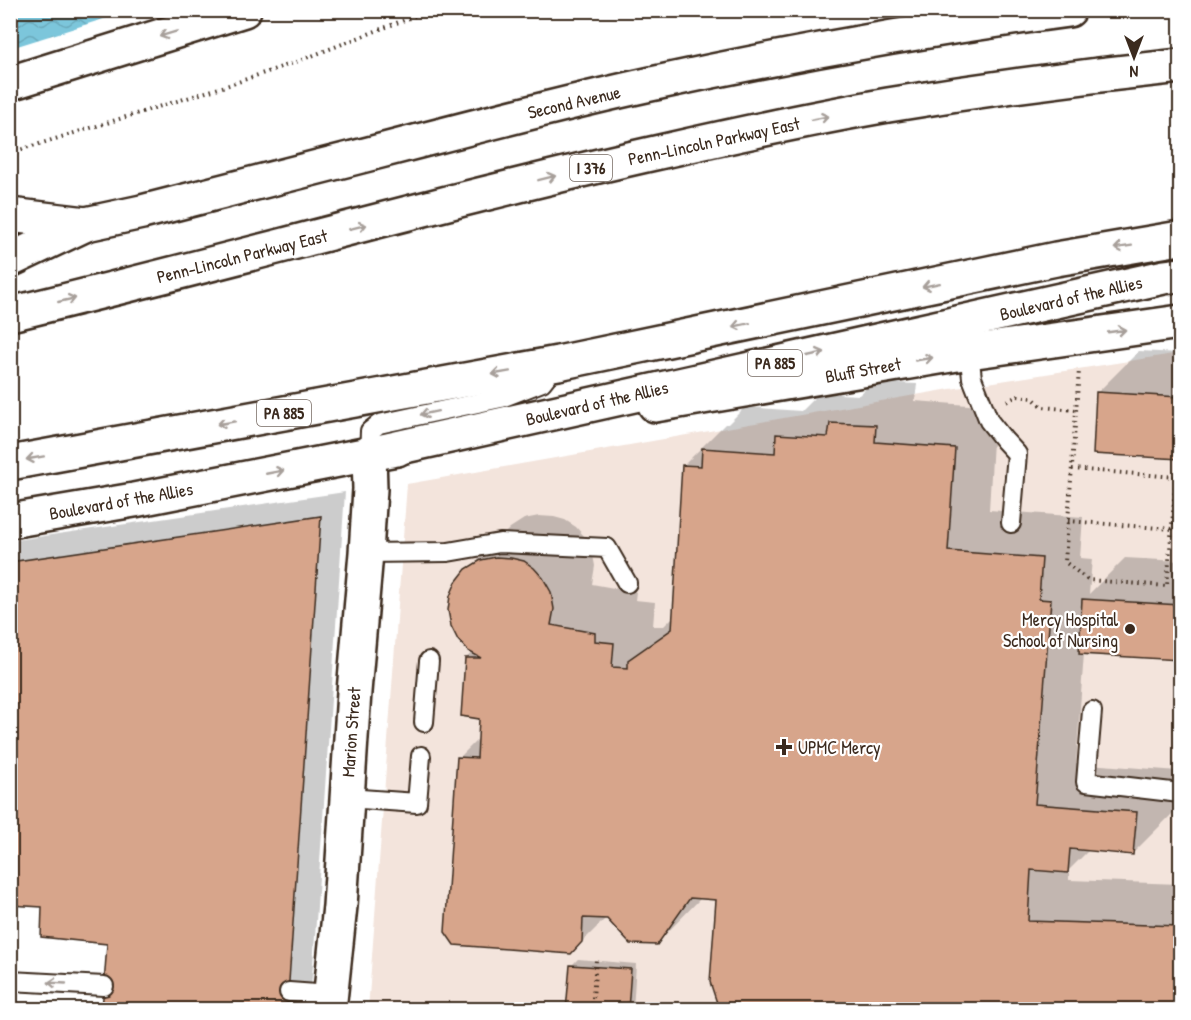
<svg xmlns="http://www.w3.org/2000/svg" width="1191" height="1020" viewBox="0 0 1191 1020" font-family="'Patrick Hand',sans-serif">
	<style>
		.built { fill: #f3e4dc }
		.water { fill: url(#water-waves); stroke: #61888f; stroke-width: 1.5 }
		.pier { fill: #fff }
		.shadow { fill: #0003 }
		.building { fill: #d7a58b; stroke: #3b2a1e; stroke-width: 1.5 }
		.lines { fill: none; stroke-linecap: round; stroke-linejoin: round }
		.service-casing { stroke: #3b2a1e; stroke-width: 22 }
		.minor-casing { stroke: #3b2a1e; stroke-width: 38 }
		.secondary-casing { stroke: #3b2a1e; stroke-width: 38 }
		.trunk-casing { stroke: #3b2a1e; stroke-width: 38 }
		.motorway-casing { stroke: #3b2a1e; stroke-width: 38 }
		.path { stroke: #3b2a1e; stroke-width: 4; stroke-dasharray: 1.5 4.5; stroke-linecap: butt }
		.service { stroke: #fff; stroke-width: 18 }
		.minor { stroke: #fff; stroke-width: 33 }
		.secondary { stroke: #fff; stroke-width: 33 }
		.trunk { stroke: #fff; stroke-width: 33 }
		.motorway { stroke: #fff; stroke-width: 33 }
		.oneway { stroke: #a79f9a }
		.poi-dot { fill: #3b2a1e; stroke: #fff; stroke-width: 2 }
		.labels { text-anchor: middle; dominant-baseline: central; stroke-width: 4.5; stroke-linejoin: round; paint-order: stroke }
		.shield { fill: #fff; stroke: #766a62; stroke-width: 1.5 }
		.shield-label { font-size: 16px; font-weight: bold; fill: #3b2a1e }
		.street-label { font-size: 18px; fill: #3b2a1e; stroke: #fff }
		.poi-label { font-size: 18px; fill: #3b2a1e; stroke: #fff; text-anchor: end }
	</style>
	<defs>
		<pattern id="water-waves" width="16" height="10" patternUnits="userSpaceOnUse" patternTransform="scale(1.5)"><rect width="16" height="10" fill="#7bc6db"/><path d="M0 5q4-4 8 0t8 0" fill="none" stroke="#6baabc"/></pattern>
	</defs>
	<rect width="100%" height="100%" fill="#fff"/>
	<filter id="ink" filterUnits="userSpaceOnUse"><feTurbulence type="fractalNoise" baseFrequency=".0167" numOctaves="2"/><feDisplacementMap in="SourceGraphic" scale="12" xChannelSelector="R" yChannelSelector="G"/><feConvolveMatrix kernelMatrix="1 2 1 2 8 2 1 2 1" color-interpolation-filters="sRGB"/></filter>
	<g filter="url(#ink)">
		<path class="built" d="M1180 353V1009L368 1010 407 484 950 389Z"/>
		<path class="water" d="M11 11H144L11 83Z"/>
		<path class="pier" d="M132 10H147L145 13 10 86 11 48Z"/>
		<g class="shadow">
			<path d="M1139 351 1180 353V458L1094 452 1098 392Z"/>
			<path d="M873 382 917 384 915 401 995 407 989 510 1083 517 1080 558 1092 559 1089 594 1125 558 1180 561V659L1084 653 1076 763 1178 771 1174 812 1133 853 1089 850 1069 870V880L1180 884V1010H729L717 898H701L657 943 606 918 571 953 459 758 480 737 481 717 466 658 473 652 468 570 510 528 524 519 539 516 554 517 565 520 576 527 584 536 592 550 595 566 592 584 636 592 635 600 655 602 653 626H664L674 616 684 465 725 424H728L745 407 801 411 819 393 859 395Z"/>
			<path d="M345 492 313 966 309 1010H103L109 943 44 906 10 904V541Z"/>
			<path d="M578 959 636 964 633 1010H568L571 966Z"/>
		</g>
		<g class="building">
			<path d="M1096 392 1180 397V459L1093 454Z"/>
			<path d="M830 423 876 425 875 442 955 448 948 551 1042 558 1039 599 1051 600 1035 804 1137 812 1133 855 1070 849 1068 873 1031 870 1028 921 1180 926V1010H727L717 1003 710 982 716 900 690 898 657 945 630 944 607 919 583 918 582 942 571 954 454 945 445 932 457 757 477 758 479 719 461 716 465 658H481L468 651 458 640 451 626 448 610 450 596 456 582 466 569 481 560 496 557 511 558 524 561 534 568 543 578 551 592 554 609 551 625 595 633V641L614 643 612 667 628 668V660L672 629 682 465 701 466 702 448 775 453 776 434 828 437Z"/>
			<path d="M321 516 287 1010H102L107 944 41 937 42 907 10 905V562Z"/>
			<path d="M1082 599 1180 605V660L1079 654Z"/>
			<path d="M570 965 631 969 628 1010H566Z"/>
		</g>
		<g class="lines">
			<defs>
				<g id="service">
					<path d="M969 352 972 378 989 421 1004 440 1017 454 1011 523"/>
					<path d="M369 454 370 431 379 424 501 398 542 382 553 368"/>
					<path d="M366 553 448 552 500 543 607 548 627 583"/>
					<path d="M1092 711 1086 782 1180 793"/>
					<path d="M424 722 429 661"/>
					<path d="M347 798 417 803 421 756"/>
					<path d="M10 981 104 986"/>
					<path d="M289 992 330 995"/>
				</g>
				<g id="minor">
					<path d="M655 405 969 352 1180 322"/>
					<path d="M329 1010 340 906 354 692 366 553 370 489 369 454 397 449"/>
				</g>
				<g id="secondary">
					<path d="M10 215 86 224"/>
					<path d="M10 260 86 224 142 212C235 188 327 165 419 141 496 121 573 101 651 84 789 54 928 29 1069 10"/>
				</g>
				<g id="trunk">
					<path d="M10 463 558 363 1056 259 1180 238"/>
					<path d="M10 521 134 500 369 454 1164 277 1180 275"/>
				</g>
				<g id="motorway">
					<path d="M10 83 244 10"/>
					<path d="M10 314C229 262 445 200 664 151 739 134 813 118 888 105 985 89 1083 76 1180 66"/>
				</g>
			</defs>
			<use href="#service" class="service-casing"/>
			<use href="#minor" class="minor-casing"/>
			<use href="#secondary" class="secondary-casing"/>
			<use href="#trunk" class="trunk-casing"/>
			<use href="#motorway" class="motorway-casing"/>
			<g class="path">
				<path d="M10 153 232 84 296 62 430 10"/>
				<path d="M1007 401 1018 396 1033 398 1042 407 1076 410"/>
				<path d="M1072 469 1176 477 1167 586 1088 580 1065 562 1079 370"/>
				<path d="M1068 521 1172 529"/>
				<path d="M592 1010 596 960"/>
			</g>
			<use href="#service" class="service"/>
			<use href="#minor" class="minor"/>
			<use href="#secondary" class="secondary"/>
			<use href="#trunk" class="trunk"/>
			<use href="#motorway" class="motorway"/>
		</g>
		<defs><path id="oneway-shaft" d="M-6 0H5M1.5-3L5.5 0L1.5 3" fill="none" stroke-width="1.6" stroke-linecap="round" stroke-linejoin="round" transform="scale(1.5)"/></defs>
		<g class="oneway">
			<use href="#oneway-shaft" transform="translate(168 34) rotate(163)"/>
			<use href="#oneway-shaft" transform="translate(820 118) rotate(-11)"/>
			<use href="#oneway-shaft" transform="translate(547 178) rotate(-14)"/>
			<use href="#oneway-shaft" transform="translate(358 227) rotate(-14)"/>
			<use href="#oneway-shaft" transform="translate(1123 247) rotate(171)"/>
			<use href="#oneway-shaft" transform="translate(931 285) rotate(168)"/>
			<use href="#oneway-shaft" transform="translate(67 300) rotate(-13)"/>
			<use href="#oneway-shaft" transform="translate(741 325) rotate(168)"/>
			<use href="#oneway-shaft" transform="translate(1117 331) rotate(-8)"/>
			<use href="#oneway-shaft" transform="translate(816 354) rotate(-13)"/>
			<use href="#oneway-shaft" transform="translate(924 359) rotate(-10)"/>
			<use href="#oneway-shaft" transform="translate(501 373) rotate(170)"/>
			<use href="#oneway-shaft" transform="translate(429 413) rotate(168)"/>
			<use href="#oneway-shaft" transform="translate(226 423) rotate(170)"/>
			<use href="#oneway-shaft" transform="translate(35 458) rotate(170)"/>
			<use href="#oneway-shaft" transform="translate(275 472) rotate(-11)"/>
			<use href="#oneway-shaft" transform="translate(57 983) rotate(-177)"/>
		</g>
	</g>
	<g class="poi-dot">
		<circle cx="1130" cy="629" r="6"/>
		<path d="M781 738h6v6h6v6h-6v6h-6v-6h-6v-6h6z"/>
	</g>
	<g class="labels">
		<g class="shield">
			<rect x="570" y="155" width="42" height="26" rx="4.5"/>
			<rect x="748" y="350" width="54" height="26" rx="4.5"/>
			<rect x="257" y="400" width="54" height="26" rx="4.5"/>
		</g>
		<g class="shield-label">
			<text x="591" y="168">I 376</text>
			<text x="775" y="363">PA 885</text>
			<text x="284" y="413">PA 885</text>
		</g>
		<g class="street-label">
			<text transform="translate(574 102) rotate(-13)">Second Avenue</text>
			<text transform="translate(714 141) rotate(-12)">Penn-Lincoln Parkway East</text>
			<text transform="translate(242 256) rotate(-14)">Penn-Lincoln Parkway East</text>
			<text transform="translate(1071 298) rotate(-13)">Boulevard of the Allies</text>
			<text transform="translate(863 370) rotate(-10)">Bluff Street</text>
			<text transform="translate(597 403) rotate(-13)">Boulevard of the Allies</text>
			<text transform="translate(121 501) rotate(-10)">Boulevard of the Allies</text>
			<text transform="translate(351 732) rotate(-86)">Marion Street</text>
		</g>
		<g class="poi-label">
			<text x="1118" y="619">Mercy Hospital<tspan x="1118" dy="21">School of Nursing</tspan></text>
			<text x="798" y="747" text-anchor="start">UPMC Mercy</text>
		</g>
	</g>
	<rect width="1191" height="1020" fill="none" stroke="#fff" stroke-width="36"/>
	<rect x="18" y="18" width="1155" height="984" fill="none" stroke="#3b2a1e" stroke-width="2" filter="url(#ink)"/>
	<g transform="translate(1134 57) rotate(180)" stroke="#ffffff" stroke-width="4.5" paint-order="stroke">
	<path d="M0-4.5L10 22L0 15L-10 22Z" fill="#3b2a1e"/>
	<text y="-9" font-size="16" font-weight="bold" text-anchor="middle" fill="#3b2a1e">N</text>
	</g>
</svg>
